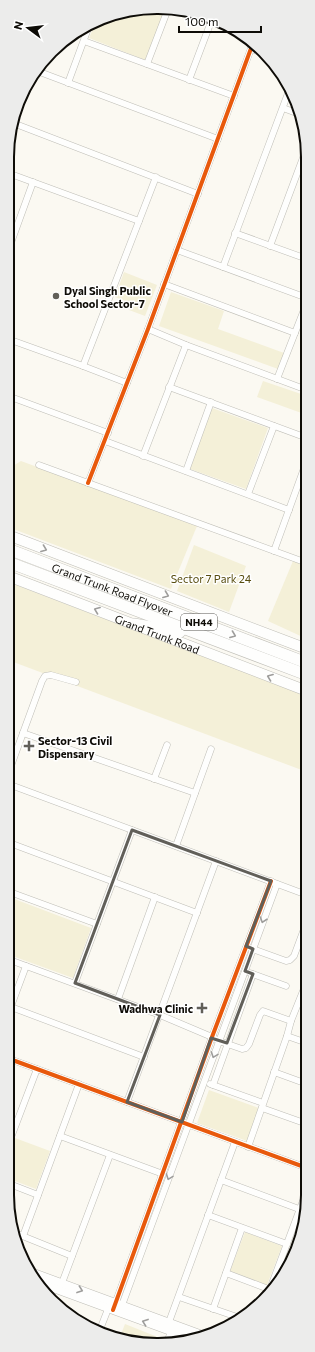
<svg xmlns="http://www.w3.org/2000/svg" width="315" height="1352" viewBox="0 0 315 1352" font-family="Commissioner,sans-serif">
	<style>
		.green { fill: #f4f0d8 }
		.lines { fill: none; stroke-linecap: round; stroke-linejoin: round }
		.minor-casing { stroke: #bfbeb7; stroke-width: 7 }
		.tertiary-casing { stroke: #bfbeb7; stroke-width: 9 }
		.primary-casing { stroke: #bfbeb7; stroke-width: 11 }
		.motorway-casing { stroke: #bfbeb7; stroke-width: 12 }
		.minor { stroke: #fefefd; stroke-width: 6 }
		.tertiary { stroke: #fefefd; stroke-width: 8 }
		.primary { stroke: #fefefd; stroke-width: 10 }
		.motorway { stroke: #fefefd; stroke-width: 11 }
		.cycleway-casing { stroke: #fff; stroke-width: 6 }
		.cycleway { stroke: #e8590c; stroke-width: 4 }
		.oneway { stroke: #9e9d9b }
		.marked { fill: none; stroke: #615f59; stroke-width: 3; stroke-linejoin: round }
		.poi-dot { fill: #615f59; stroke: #fff; stroke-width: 1.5 }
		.labels { text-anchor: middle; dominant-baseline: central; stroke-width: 3; stroke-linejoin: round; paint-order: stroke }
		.shield { fill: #fff; stroke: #565551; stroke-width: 1 }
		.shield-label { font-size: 10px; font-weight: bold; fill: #0e0c07 }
		.poi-label { font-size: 11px; font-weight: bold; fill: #0e0c07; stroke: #fff; text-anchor: start }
		.park-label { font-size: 11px; fill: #584d0f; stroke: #fff }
		.street-label { font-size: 11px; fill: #0e0c07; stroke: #fff }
		.rim { fill: none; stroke: #0e0c07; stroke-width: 2 }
	</style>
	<rect width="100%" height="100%" fill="#fbf9f2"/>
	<g class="green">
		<path d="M167 9 145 60 89 38 95 24 119 12Z"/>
		<path d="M124 272 157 285 145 316 129 310 132 303 115 297Z"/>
		<path d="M171 292 224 311 218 329 284 353 278 369 159 326Z"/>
		<path d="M263 381 307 396V415L257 397Z"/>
		<path d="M212 408 268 428 246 489 190 469Z"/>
		<path d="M21 461 197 526 171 589 8 527V469Z"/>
		<path d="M194 545 246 566 229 612 177 591Z"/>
		<path d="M293 561 307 566V639L268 621Z"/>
		<path d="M8 582 307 696V772L8 660Z"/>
		<path d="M9 897 91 928 73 978 7 954V900Z"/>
		<path d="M209 1090 259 1108 247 1141 197 1123Z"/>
		<path d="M15 1138 50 1151 36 1189 7 1178V1160Z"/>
		<path d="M245 1232 282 1246 267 1285 230 1271Z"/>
		<path d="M125 1324 165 1340 164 1343 147 1345 120 1337Z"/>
	</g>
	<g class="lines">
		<defs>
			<g id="minor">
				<path d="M84 41 234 96"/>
				<path d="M251 49 266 54"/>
				<path d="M147 64 168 9"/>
				<path d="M37 71 218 139"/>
				<path d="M189 80 212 19"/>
				<path d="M68 83 89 26"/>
				<path d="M283 108 299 114"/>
				<path d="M13 123 198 194"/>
				<path d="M8 173 139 221"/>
				<path d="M235 233 307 259"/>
				<path d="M270 246 307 147"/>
				<path d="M177 250 307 298"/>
				<path d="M8 251 33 182"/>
				<path d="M304 258 307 250"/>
				<path d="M223 267 290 88"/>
				<path d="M164 284 295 333"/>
				<path d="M148 329 186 345 307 390"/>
				<path d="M8 339 83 366 127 383"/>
				<path d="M83 366 156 177"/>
				<path d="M277 379 307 302"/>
				<path d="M169 387 307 438"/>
				<path d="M8 396 108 433"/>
				<path d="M105 441 289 510"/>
				<path d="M143 456 186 345"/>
				<path d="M39 465 307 563"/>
				<path d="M186 471 211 402"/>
				<path d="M88 483 148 329 253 43"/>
				<path d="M248 494 274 426"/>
				<path d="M274 551 307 460"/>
				<path d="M23 733 195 793"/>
				<path d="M8 774 42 681 45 676 51 675 76 682"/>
				<path d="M154 779 167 745"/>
				<path d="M8 784 307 895"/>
				<path d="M7 842 197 913"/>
				<path d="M176 846 211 749"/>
				<path d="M7 891 97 924"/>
				<path d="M250 948 286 961 290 960 294 956 307 921"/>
				<path d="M7 959 160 1015 212 1037 219 1041 242 1049 246 1048 249 1044 260 1015 263 1011 291 1021"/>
				<path d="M250 973 286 986"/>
				<path d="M75 983 132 830"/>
				<path d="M118 999 155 897"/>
				<path d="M299 1003 307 1006"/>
				<path d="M11 1007 144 1057"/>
				<path d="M7 1017 26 966"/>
				<path d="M287 1036 307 1043"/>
				<path d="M7 1058 307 1168"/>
				<path d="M274 1072 307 1084"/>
				<path d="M210 1084 263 1103"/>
				<path d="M213 1085 253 974"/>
				<path d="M127 1102 216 861"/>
				<path d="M262 1108 307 1124"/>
				<path d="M60 1136 163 1174"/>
				<path d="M248 1147 287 1036 291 1021 307 981"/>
				<path d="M7 1148 37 1069"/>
				<path d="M221 1180 307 1212"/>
				<path d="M7 1183 38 1195"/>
				<path d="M208 1215 287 1244"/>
				<path d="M15 1233 72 1256"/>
				<path d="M23 1236 79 1084"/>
				<path d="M226 1273 271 1290"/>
				<path d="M62 1283 110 1155"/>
				<path d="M270 1289 307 1190"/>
				<path d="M179 1297 240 1318"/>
				<path d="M114 1307 212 1037 271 881"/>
				<path d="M121 1308 277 884"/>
				<path d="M213 1309 242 1228"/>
				<path d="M99 1332 110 1304"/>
				<path d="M167 1343 171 1331 169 1322 235 1142"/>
			</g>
			<g id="tertiary">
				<path d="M31 1272 205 1336"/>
				<path d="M37 1282 195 1340"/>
			</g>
			<g id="primary">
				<path d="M8 535 307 649"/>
				<path id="s1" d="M8 576 307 691"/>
			</g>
			<g id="motorway">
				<path id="s2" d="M8 549 307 663"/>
				<path d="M8 562 307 675"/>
				<path d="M134 624 180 632"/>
			</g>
		</defs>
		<use href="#minor" class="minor-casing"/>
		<use href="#tertiary" class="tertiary-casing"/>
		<use href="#primary" class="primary-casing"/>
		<use href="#motorway" class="motorway-casing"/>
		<use href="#minor" class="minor"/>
		<use href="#tertiary" class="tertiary"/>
		<use href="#primary" class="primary"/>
		<use href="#motorway" class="motorway"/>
		<defs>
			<g id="cycleway">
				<path d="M88 483 148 329 253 43"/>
				<path d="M7 1058 307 1168"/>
				<path d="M113 1310 212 1037 271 881"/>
			</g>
		</defs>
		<use href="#cycleway" class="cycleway-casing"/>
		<use href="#cycleway" class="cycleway"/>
	</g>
	<defs><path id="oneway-chevron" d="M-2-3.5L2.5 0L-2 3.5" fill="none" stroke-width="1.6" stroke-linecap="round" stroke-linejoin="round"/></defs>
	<g class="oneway">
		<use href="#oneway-chevron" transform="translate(44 549) rotate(21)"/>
		<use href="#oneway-chevron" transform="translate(166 595) rotate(21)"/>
		<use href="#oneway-chevron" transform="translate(97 610) rotate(-159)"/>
		<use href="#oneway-chevron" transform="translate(233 635) rotate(21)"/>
		<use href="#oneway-chevron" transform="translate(270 677) rotate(-159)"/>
		<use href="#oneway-chevron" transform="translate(263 920) rotate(109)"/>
		<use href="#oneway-chevron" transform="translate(214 1055) rotate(110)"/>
		<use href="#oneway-chevron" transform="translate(169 1177) rotate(110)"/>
		<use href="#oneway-chevron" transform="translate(80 1290) rotate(20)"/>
		<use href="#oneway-chevron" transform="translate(145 1322) rotate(-160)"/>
	</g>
	<path class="marked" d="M132 830 271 881 246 946 253 949 245 971 253 974 227 1043 211 1038 182 1122 127 1102 160 1015 75 983Z"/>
	<g class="poi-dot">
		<circle cx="56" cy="296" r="4"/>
		<path d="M27 740h4v4h4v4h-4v4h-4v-4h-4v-4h4z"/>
		<path d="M200 1002h4v4h4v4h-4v4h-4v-4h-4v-4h4z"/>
	</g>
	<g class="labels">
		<rect class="shield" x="181" y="614" width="36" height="16" rx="3"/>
		<g class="shield-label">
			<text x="199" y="622">NH44</text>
		</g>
		<g class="poi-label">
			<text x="64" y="290">Dyal Singh Public<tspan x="64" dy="13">School Sector-7</tspan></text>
			<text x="38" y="740">Sector-13 Civil<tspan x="38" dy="13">Dispensary</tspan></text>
			<text x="193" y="1008" text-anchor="end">Wadhwa Clinic</text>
		</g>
		<g class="park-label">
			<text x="211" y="578">Sector 7 Park 24</text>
		</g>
		<g class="street-label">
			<text stroke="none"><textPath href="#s2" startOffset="112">Grand Trunk Road Flyover</textPath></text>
			<text stroke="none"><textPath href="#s1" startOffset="160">Grand Trunk Road</textPath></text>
		</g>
	</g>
	<path d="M0 0H315V1352H0ZM157 14H158A143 143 0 0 1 301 157V1195A143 143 0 0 1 158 1338H157A143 143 0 0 1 14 1195V157A143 143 0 0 1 157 14Z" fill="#ececeb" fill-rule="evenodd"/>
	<path class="rim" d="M157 14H158A143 143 0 0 1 301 157V1195A143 143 0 0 1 158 1338H157A143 143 0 0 1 14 1195V157A143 143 0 0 1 157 14Z"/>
	<g transform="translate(28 28) rotate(285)" stroke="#ffffff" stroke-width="3" paint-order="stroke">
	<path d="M0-3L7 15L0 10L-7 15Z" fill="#0e0c07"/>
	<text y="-6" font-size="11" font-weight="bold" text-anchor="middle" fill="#0e0c07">N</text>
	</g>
	<path d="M179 26v6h82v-6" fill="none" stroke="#0e0c07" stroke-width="2"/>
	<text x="185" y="26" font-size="12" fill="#0e0c07" stroke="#ffffff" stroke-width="3" paint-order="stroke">100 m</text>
</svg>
